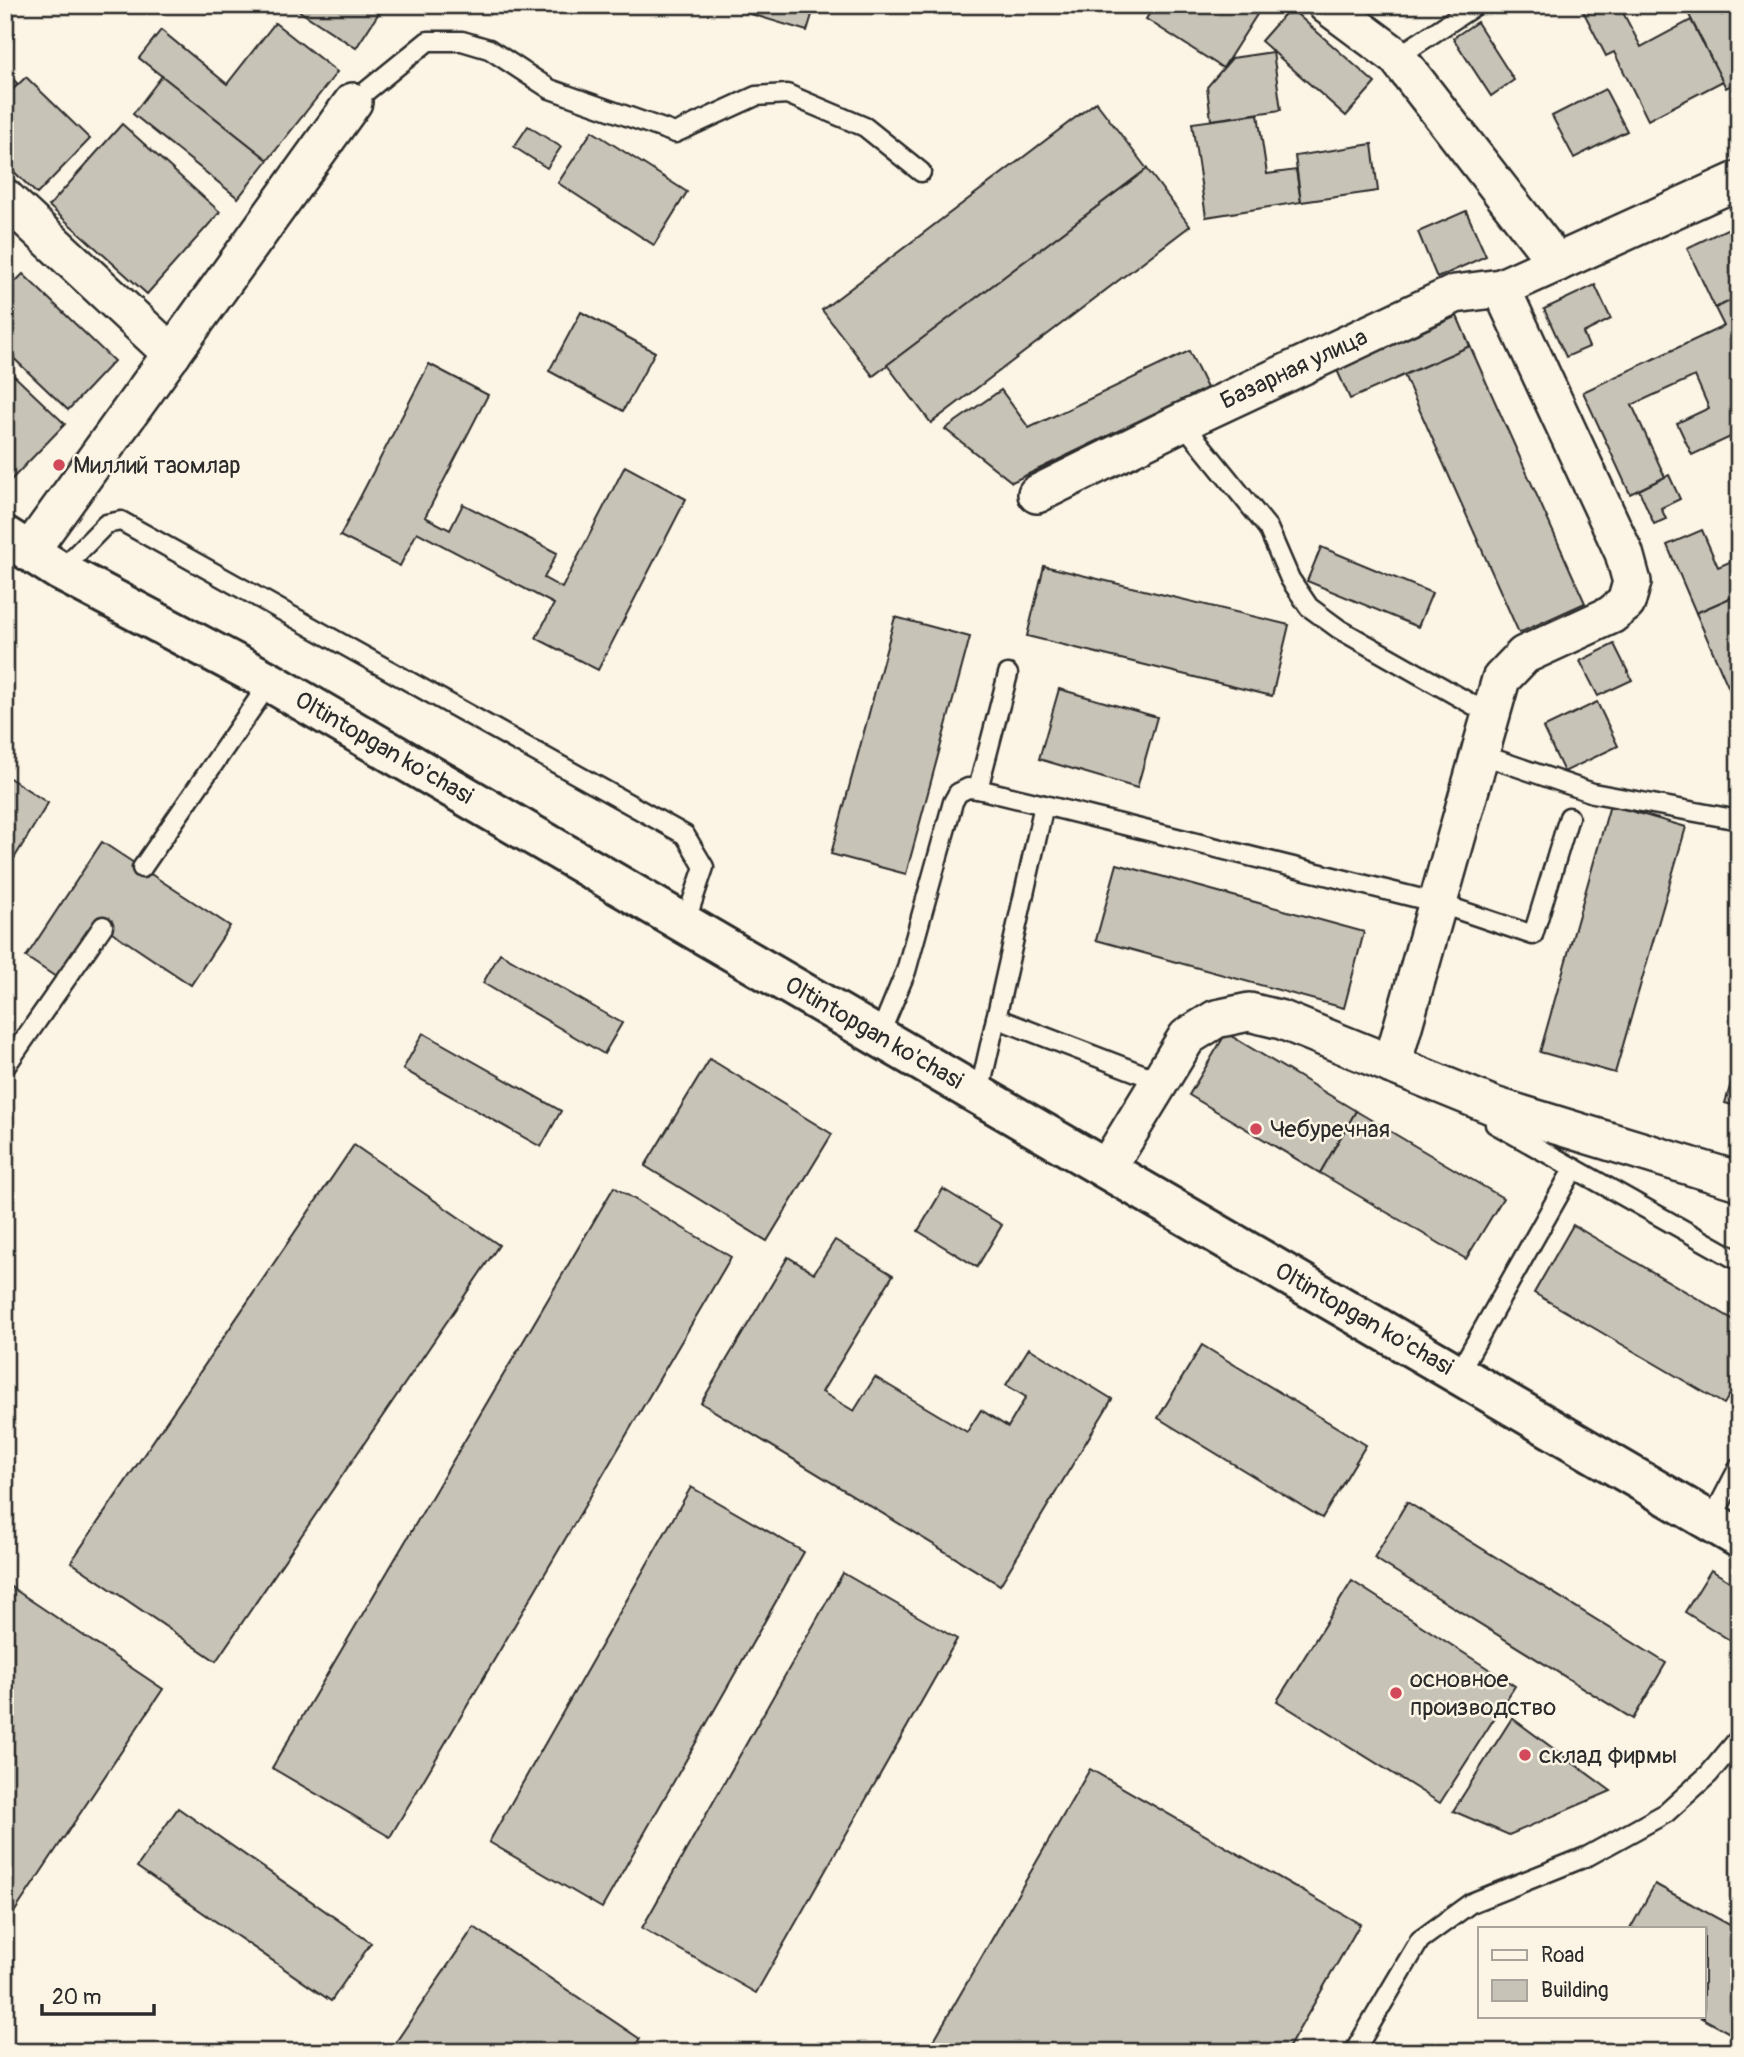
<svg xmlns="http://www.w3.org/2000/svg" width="1744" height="2057" viewBox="0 0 1744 2057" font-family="Pangolin,sans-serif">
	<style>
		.building { fill: #c8c3b7; stroke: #2b2b2b; stroke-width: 2 }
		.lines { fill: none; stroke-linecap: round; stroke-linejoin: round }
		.service-casing { stroke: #2b2b2b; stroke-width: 23 }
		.minor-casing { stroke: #2b2b2b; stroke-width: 42 }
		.tertiary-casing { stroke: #2b2b2b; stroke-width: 44 }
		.service { stroke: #fcf5e5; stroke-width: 18 }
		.minor { stroke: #fcf5e5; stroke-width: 37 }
		.tertiary { stroke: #fcf5e5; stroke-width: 38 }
		.poi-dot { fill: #d1495b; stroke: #fcf5e5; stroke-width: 2.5 }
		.labels { text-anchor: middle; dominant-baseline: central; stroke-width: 5; stroke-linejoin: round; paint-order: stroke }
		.street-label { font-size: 24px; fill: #2b2b2b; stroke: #fcf5e5 }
		.poi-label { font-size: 24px; fill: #2b2b2b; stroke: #fcf5e5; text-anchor: start }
	</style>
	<rect width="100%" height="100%" fill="#fcf5e5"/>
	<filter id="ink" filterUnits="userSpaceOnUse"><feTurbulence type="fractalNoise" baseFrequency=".0143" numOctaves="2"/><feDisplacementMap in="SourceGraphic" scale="14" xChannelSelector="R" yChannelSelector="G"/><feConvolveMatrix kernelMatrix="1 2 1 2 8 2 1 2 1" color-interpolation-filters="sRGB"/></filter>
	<g filter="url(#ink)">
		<g class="building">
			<path d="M290 5H384L356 48Z"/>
			<path d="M721 5H815L807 31Z"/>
			<path d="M1155 5H1263L1223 68 1146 19Z"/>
			<path d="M1580 5H1619L1641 47 1691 20 1723 81 1648 120 1614 52 1606 56Z"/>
			<path d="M1684 5H1716L1722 15 1739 6V81L1726 88Z"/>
			<path d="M1290 8 1375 83 1346 116 1261 41Z"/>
			<path d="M1477 22 1514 80 1491 96 1453 38Z"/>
			<path d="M275 23 337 72 268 160 139 58 161 30 227 84Z"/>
			<path d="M5 45 12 52 5 59Z"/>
			<path d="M1273 52 1281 110 1211 120 1207 87 1232 58Z"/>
			<path d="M5 72 18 84 5 97Z"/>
			<path d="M162 76 268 160 238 198 133 114Z"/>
			<path d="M26 77 90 139 37 194 5 163V97Z"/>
			<path d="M1605 89 1627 131 1574 158 1552 116Z"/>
			<path d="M1096 102 1147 169 873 376 822 310Z"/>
			<path d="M1258 114 1267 174 1296 170 1301 202 1206 217 1192 123Z"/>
			<path d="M122 124 220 212 147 294 49 206Z"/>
			<path d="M528 126 561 147 547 168 514 147Z"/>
			<path d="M592 131 687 192 654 245 558 183Z"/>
			<path d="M1372 144 1378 191 1301 202 1295 156Z"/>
			<path d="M1147 169 1190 226 931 423 887 365Z"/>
			<path d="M1466 211 1486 256 1437 278 1418 232Z"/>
			<path d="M1731 227 1737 239 1739 238V297L1715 308 1687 248Z"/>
			<path d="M23 274 114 361 68 410 5 350V292Z"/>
			<path d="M1595 285 1611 319 1583 333 1589 347 1566 357 1544 309Z"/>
			<path d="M1739 297V433L1692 455 1677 423 1709 408 1695 376 1632 405 1665 477 1630 494 1583 392 1724 326 1715 308Z"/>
			<path d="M581 312 655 352 623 411 549 371Z"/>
			<path d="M1457 316 1470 346 1350 399 1337 370Z"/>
			<path d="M1470 346 1585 603 1519 633 1404 375Z"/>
			<path d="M1189 351 1207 388 1012 482 945 429 1001 390 1029 428Z"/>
			<path d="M429 364 488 395 425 517 450 530 463 504 557 553 544 578 562 588 625 466 686 499 598 670 536 638 554 604 417 532 400 566 340 536Z"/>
			<path d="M5 367 65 424 8 483 5 480Z"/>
			<path d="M1669 475 1680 499 1661 508 1666 519 1654 524 1639 490Z"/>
			<path d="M1702 530 1718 567 1739 558V594L1696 613 1667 545Z"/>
			<path d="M1321 547 1432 593 1418 627 1307 581Z"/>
			<path d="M1044 566 1289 625 1272 696 1027 636Z"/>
			<path d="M1737 595 1739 600V695L1733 698 1696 613Z"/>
			<path d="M895 617 970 637 906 874 831 854Z"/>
			<path d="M1614 644 1632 680 1598 696 1580 661Z"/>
			<path d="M1059 689 1157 717 1137 788 1039 759Z"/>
			<path d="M1597 702 1618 746 1564 772 1543 728Z"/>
			<path d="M5 775 48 803 7 870 5 869Z"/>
			<path d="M1610 805 1686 827 1615 1073 1540 1052Z"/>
			<path d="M102 842 230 926 191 985 103 926 59 979 26 957Z"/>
			<path d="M1117 864 1364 932 1344 1008 1096 940Z"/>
			<path d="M500 953 622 1023 604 1054 483 983Z"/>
			<path d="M423 1033 561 1111 541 1147 403 1069Z"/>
			<path d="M1226 1033 1356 1111 1320 1173 1189 1095Z"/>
			<path d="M1739 1057V1107L1725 1103Z"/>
			<path d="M710 1059 832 1134 767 1241 645 1166Z"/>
			<path d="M1356 1111 1503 1198 1466 1259 1320 1173Z"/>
			<path d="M354 1145 499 1245 216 1661 71 1562Z"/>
			<path d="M614 1187 731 1257 390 1837 272 1768Z"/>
			<path d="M943 1189 1002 1225 977 1267 918 1231Z"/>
			<path d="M1573 1225 1739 1323V1379L1724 1404 1534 1293Z"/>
			<path d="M835 1240 893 1275 822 1392 854 1411 875 1377 967 1432 981 1410 1008 1427 1026 1397 1006 1385 1029 1348 1112 1399 1000 1585 701 1403 788 1257 814 1273Z"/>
			<path d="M1202 1345 1366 1445 1322 1518 1158 1418Z"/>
			<path d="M691 1487 804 1552 602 1908 489 1842Z"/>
			<path d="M1407 1502 1666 1663 1633 1719 1374 1558Z"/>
			<path d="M1711 1570 1739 1587V1646L1685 1612Z"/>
			<path d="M843 1573 957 1639 756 1993 642 1928Z"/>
			<path d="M1352 1581 1515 1686 1440 1803 1277 1701Z"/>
			<path d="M5 1583 163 1689 5 1926Z"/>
			<path d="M1512 1718 1611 1791 1509 1835 1453 1811Z"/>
			<path d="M1090 1769 1360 1924 1286 2052H927Z"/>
			<path d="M178 1808 371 1943 331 2001 137 1867Z"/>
			<path d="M1655 1884 1739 1930V2038L1700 2017H1704V1929H1630Z"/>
			<path d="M474 1927 640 2039 631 2052H411L396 2042Z"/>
		</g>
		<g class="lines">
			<defs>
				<g id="service">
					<path d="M1397 57 1476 5"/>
					<path d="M353 102 428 41H462L489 49 550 89 675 133 756 96 787 94 865 127 921 172"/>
					<path d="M1182 422 1268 528 1290 579 1309 607 1339 629 1491 715"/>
					<path d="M60 571 106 524 121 521 685 835 704 867 685 923"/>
					<path d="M1480 754 1593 793 1739 820"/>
					<path d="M978 789 1008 674"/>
					<path d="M142 868 270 682"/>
					<path d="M996 1018 1160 1081"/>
					<path d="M879 1036 906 971 953 802 958 793 968 788 978 789 1044 805"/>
					<path d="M5 1067 103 926"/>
					<path d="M979 1094 1044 805 1438 903 1533 935 1569 817"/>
					<path d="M1494 1106 1495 1124 1739 1261"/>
					<path d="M1458 1374 1574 1168"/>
					<path d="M1711 1521 1739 1467"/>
					<path d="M1354 2052 1420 1940 1471 1903 1588 1856 1666 1813 1709 1774 1739 1738"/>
				</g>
				<g id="minor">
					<path d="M1327 5 1397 57 1557 263"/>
					<path d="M5 198 172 354"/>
					<path d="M1037 494 1182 422 1455 294 1501 288 1739 180"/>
					<path d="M29 552 353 102"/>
					<path d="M1392 1065 1501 679 1524 655 1611 615 1626 603 1632 582 1624 553 1501 288"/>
					<path d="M1107 1168 1187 1037 1216 1019 1249 1012 1282 1020 1494 1106 1739 1181"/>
				</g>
				<path id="tertiary" d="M5 536 60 571 270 682 1739 1538"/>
			</defs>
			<use href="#service" class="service-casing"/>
			<use href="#minor" class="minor-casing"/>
			<use href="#tertiary" class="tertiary-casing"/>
			<use href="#service" class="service"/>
			<use href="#minor" class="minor"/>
			<use href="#tertiary" class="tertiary"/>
		</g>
	</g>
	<g class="poi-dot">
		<circle cx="59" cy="465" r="7"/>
		<circle cx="1256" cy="1129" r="7"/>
		<circle cx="1396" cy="1693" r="7"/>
		<circle cx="1525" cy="1755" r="7"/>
	</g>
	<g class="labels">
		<g class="street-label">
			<text transform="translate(1294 369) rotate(-25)">Базарная улица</text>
			<text transform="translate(384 748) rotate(30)">Oltintopgan ko'chasi</text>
			<text transform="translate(874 1033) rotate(30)">Oltintopgan ko'chasi</text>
			<text transform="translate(1364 1319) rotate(30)">Oltintopgan ko'chasi</text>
		</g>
		<g class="poi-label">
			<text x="73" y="465">Миллий таомлар</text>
			<text x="1270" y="1129">Чебуречная</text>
			<text x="1410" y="1679">основное<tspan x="1410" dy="28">производство</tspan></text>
			<text x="1539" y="1755">склад фирмы</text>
		</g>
	</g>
	<rect width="1744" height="2057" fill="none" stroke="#fcf5e5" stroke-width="28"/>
	<rect x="14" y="14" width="1716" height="2029" fill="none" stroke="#2b2b2b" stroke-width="2.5" filter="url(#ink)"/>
	<rect x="1478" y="1927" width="228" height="91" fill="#fcf5e5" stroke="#a8a49b" stroke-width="2"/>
	<rect x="1492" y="1950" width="35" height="10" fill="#fcf5e5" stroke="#a8a49b" stroke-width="2"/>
	<text x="1541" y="1962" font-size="21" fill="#2b2b2b">Road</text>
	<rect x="1492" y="1980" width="35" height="21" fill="#c8c3b7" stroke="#a8a49b" stroke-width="2"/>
	<text x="1541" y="1997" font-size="21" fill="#2b2b2b">Building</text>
	<path d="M42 2004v10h112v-10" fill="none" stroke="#2b2b2b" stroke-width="3.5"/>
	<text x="52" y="2004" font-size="21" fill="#2b2b2b" stroke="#fcf5e5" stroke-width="5" paint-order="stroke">20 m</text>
</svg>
